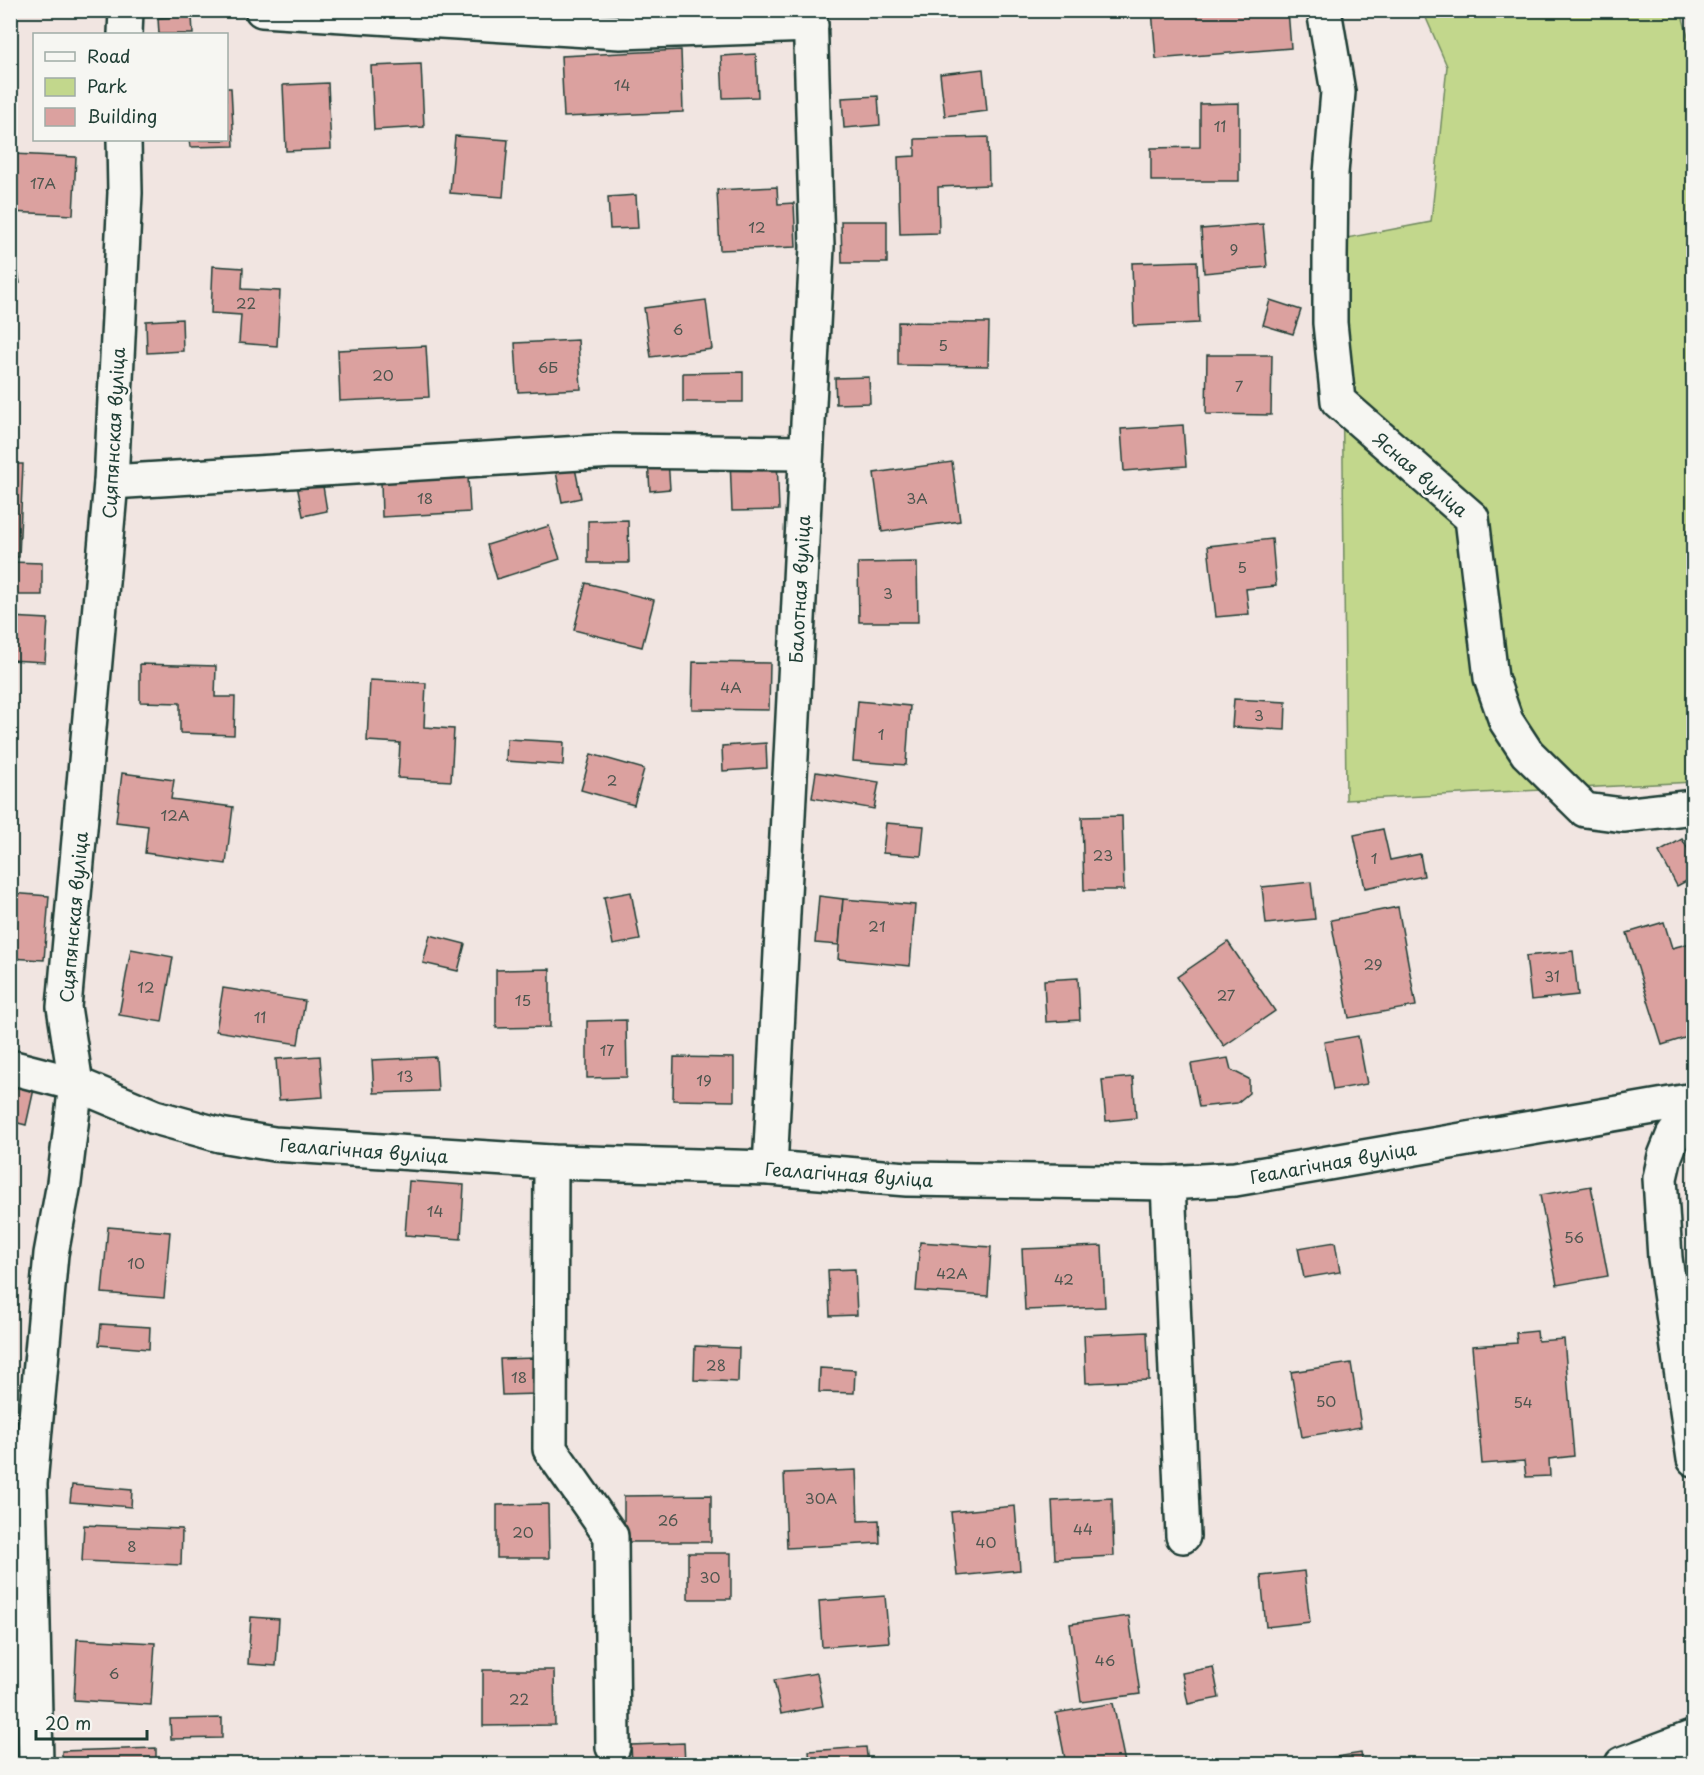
<svg xmlns="http://www.w3.org/2000/svg" width="1704" height="1775" viewBox="0 0 1704 1775" font-family="'Playpen Sans',sans-serif">
	<style>
		.green { fill: #c2d78c; stroke: #708a60; stroke-width: 1.5 }
		.building { fill: #dba19f; stroke: #1f3d34; stroke-width: 1.5 }
		.lines { fill: none; stroke-linecap: round; stroke-linejoin: round }
		.minor-casing { stroke: #1f3d34; stroke-width: 38 }
		.minor { stroke: #f6f6f2; stroke-width: 33 }
		.labels { text-anchor: middle; dominant-baseline: central; stroke-width: 5; stroke-linejoin: round; paint-order: stroke }
		.number-label { font-size: 15px; fill: #4e564f }
		.street-label { font-size: 18px; fill: #1f3d34; stroke: #f6f6f2 }
	</style>
	<rect width="100%" height="100%" fill="#f1e5e1"/>
	<filter id="ink" filterUnits="userSpaceOnUse"><feTurbulence type="fractalNoise" baseFrequency=".0167" numOctaves="2"/><feDisplacementMap in="SourceGraphic" scale="12" xChannelSelector="R" yChannelSelector="G"/><feConvolveMatrix kernelMatrix="1 2 1 2 8 2 1 2 1" color-interpolation-filters="sRGB"/></filter>
	<g filter="url(#ink)">
		<path class="green" d="M1423 11H1681L1694 59 1693 782 1346 800 1341 239 1431 222 1447 66Z"/>
		<g class="building">
			<path d="M1152 10H1288L1291 48 1156 59Z"/>
			<path d="M192 16 193 34H159L158 18Z"/>
			<path d="M681 50 683 112 564 117 561 56Z"/>
			<path d="M756 54 758 97 723 98 721 56Z"/>
			<path d="M421 64 424 127 374 130 371 66Z"/>
			<path d="M983 69 987 111 945 116 940 74Z"/>
			<path d="M328 83 331 149 286 151 283 85Z"/>
			<path d="M226 88H231L234 146 190 147 189 140H226Z"/>
			<path d="M878 96 880 125 844 128 842 98Z"/>
			<path d="M1239 103V181H1151V148L1200 147V104Z"/>
			<path d="M455 136 508 140 503 197 450 193Z"/>
			<path d="M988 137 989 185 938 187 939 233 900 234 898 157 915 156V139Z"/>
			<path d="M13 154 76 157 73 215 10 212Z"/>
			<path d="M777 187 778 204 794 203 796 247 720 250 717 190Z"/>
			<path d="M636 195 638 228 610 229 608 197Z"/>
			<path d="M841 221H887V263H842Z"/>
			<path d="M1263 224 1267 267 1204 273 1201 229Z"/>
			<path d="M10 225 20 283 10 284Z"/>
			<path d="M1197 261 1199 323 1134 326 1132 263Z"/>
			<path d="M213 266 243 268 242 289 280 291 277 346 239 343 241 315 211 313Z"/>
			<path d="M706 300 712 349 651 357 644 308Z"/>
			<path d="M1270 300 1301 310 1293 334 1263 325Z"/>
			<path d="M182 319 183 351 147 353 146 321Z"/>
			<path d="M898 322 989 323 988 366 898 365Z"/>
			<path d="M578 340 581 389 518 392 515 343Z"/>
			<path d="M426 346 429 397 340 401 338 350Z"/>
			<path d="M1207 355H1272L1271 415 1206 414Z"/>
			<path d="M743 372V402H683V373Z"/>
			<path d="M869 377 870 403 836 404 835 378Z"/>
			<path d="M1183 425 1186 466 1124 471 1121 429Z"/>
			<path d="M777 458 779 510 732 511 730 459Z"/>
			<path d="M668 459 670 489 650 491 648 461Z"/>
			<path d="M952 462 960 521 882 532 874 473Z"/>
			<path d="M10 464H23L19 557H10Z"/>
			<path d="M575 468 581 498 562 502 556 472Z"/>
			<path d="M468 477 470 512 382 517 381 481Z"/>
			<path d="M322 480 327 511 303 516 297 485Z"/>
			<path d="M628 520 629 563H588V521Z"/>
			<path d="M549 526 560 559 497 579 487 545Z"/>
			<path d="M1272 539 1276 586 1246 589 1249 614 1216 617 1208 546Z"/>
			<path d="M10 562 42 563V595H10Z"/>
			<path d="M917 562 918 622H859L858 563Z"/>
			<path d="M586 583 654 600 642 647 574 630Z"/>
			<path d="M10 617 48 619 45 662 10 660Z"/>
			<path d="M693 662 770 663 769 710 692 709Z"/>
			<path d="M140 664 216 666 215 697H235L234 735 180 733V703L140 702Z"/>
			<path d="M370 680 426 683 424 727 454 729 451 781 398 778 400 743 367 741Z"/>
			<path d="M1234 699 1286 702 1285 730 1232 727Z"/>
			<path d="M858 701 910 706 906 765 853 761Z"/>
			<path d="M507 739 564 742 563 765 506 761Z"/>
			<path d="M766 743 767 768 723 771 722 746Z"/>
			<path d="M591 754 644 769 634 805 581 790Z"/>
			<path d="M816 772 879 782 874 809 812 798Z"/>
			<path d="M122 773 174 780 171 799 233 807 226 864 145 853 148 826 116 822Z"/>
			<path d="M1122 816 1124 890H1084L1082 817Z"/>
			<path d="M886 823 924 826 921 856 883 853Z"/>
			<path d="M1383 829 1390 860 1420 854 1424 876 1365 888 1354 835Z"/>
			<path d="M1682 839 1694 859V877L1677 886 1659 852Z"/>
			<path d="M1311 882 1315 919 1266 924 1262 887Z"/>
			<path d="M631 892 640 940 613 945 604 897Z"/>
			<path d="M10 893 49 896 44 960 10 958Z"/>
			<path d="M819 896 843 899 839 945 815 943Z"/>
			<path d="M843 899 915 905 910 966 838 959Z"/>
			<path d="M1398 907 1416 1006 1349 1018 1331 920Z"/>
			<path d="M1664 922 1672 948 1694 942V1035L1662 1045 1627 933Z"/>
			<path d="M430 935 465 944 458 971 423 963Z"/>
			<path d="M1228 942 1275 1011 1224 1046 1177 977Z"/>
			<path d="M131 949 173 957 162 1022 119 1015Z"/>
			<path d="M1573 951 1578 995 1531 1000 1526 956Z"/>
			<path d="M550 969V1027L496 1028V970Z"/>
			<path d="M1078 978 1080 1020 1046 1022 1044 980Z"/>
			<path d="M223 988 305 1001 298 1044 216 1031Z"/>
			<path d="M626 1020 627 1077 587 1078V1021Z"/>
			<path d="M1358 1036 1367 1084 1333 1090 1324 1042Z"/>
			<path d="M320 1056 323 1097 279 1100 276 1059Z"/>
			<path d="M436 1057 438 1091 374 1093 372 1060Z"/>
			<path d="M674 1057 734 1058V1101L673 1100Z"/>
			<path d="M1228 1058 1231 1070 1249 1079V1093L1237 1103 1199 1107 1191 1064Z"/>
			<path d="M1133 1077 1136 1118 1106 1121 1102 1080Z"/>
			<path d="M10 1084 34 1089 26 1125 10 1121Z"/>
			<path d="M409 1181 464 1185 461 1239 405 1235Z"/>
			<path d="M1591 1186 1608 1276 1557 1285 1540 1195Z"/>
			<path d="M108 1227 170 1232 164 1298 102 1293Z"/>
			<path d="M920 1242 991 1247 988 1296 916 1291Z"/>
			<path d="M1335 1242 1340 1272 1304 1278 1298 1248Z"/>
			<path d="M1102 1246 1105 1307 1025 1310 1022 1249Z"/>
			<path d="M855 1269 857 1315 830 1316 828 1270Z"/>
			<path d="M101 1324 150 1327 149 1349 99 1345Z"/>
			<path d="M1537 1331 1538 1341 1564 1339 1574 1456 1549 1459 1550 1476 1526 1477 1524 1461 1482 1464 1472 1346 1517 1343 1516 1333Z"/>
			<path d="M1147 1332 1149 1380 1086 1383 1084 1335Z"/>
			<path d="M695 1346 739 1348 738 1382 694 1380Z"/>
			<path d="M535 1358 537 1394 502 1395 500 1359Z"/>
			<path d="M1351 1363 1361 1427 1302 1437 1291 1372Z"/>
			<path d="M820 1368 855 1370 854 1393 819 1392Z"/>
			<path d="M856 1470 858 1521 879 1520 880 1543 787 1548 784 1473Z"/>
			<path d="M72 1485 132 1490 131 1507 70 1502Z"/>
			<path d="M711 1495V1542H624V1496Z"/>
			<path d="M1112 1498 1114 1556 1055 1559 1052 1501Z"/>
			<path d="M548 1504 549 1558H497V1505Z"/>
			<path d="M1015 1506 1020 1570 957 1576 951 1512Z"/>
			<path d="M84 1525 182 1529 181 1565 82 1561Z"/>
			<rect x="688" y="1553" width="43" height="46"/>
			<path d="M1304 1571 1310 1622 1266 1627 1261 1576Z"/>
			<path d="M885 1596 889 1642 822 1647 819 1601Z"/>
			<path d="M1129 1616 1140 1694 1081 1702 1070 1624Z"/>
			<path d="M251 1617 279 1619 276 1666 248 1664Z"/>
			<path d="M77 1639 155 1643 151 1705 74 1700Z"/>
			<path d="M1213 1667 1219 1698 1188 1704 1182 1673Z"/>
			<path d="M483 1670H554L555 1725 483 1726Z"/>
			<path d="M817 1673 823 1706 781 1714 774 1680Z"/>
			<path d="M1113 1703 1125 1763 1066 1764 1056 1713Z"/>
			<path d="M222 1718V1738L171 1739 170 1719Z"/>
			<path d="M684 1743 685 1764H632L631 1745Z"/>
			<path d="M866 1747 868 1764H810L809 1751Z"/>
			<path d="M156 1748V1764H62V1751Z"/>
			<path d="M1361 1753 1363 1764H1299L1298 1763Z"/>
		</g>
		<g class="lines">
			<defs>
				<g id="minor">
					<path d="M262 10 620 32 811 25"/>
					<path d="M1324 10 1338 92 1331 173 1330 258V323L1338 401 1472 518 1491 678 1506 721 1527 753 1585 810 1623 815 1694 807"/>
					<path d="M125 34 126 10"/>
					<path d="M111 482 613 451 806 453"/>
					<path d="M10 1067 76 1084 155 1117 220 1135 274 1144 551 1162 770 1168 907 1179 1168 1183 1235 1179 1694 1100"/>
					<path d="M1694 1106 1673 1136 1665 1156 1660 1178 1665 1258 1694 1459"/>
					<path d="M551 1162 550 1449 611 1536 613 1747"/>
					<path d="M770 1168 817 247 810 10"/>
					<path d="M1168 1183 1183 1536"/>
					<path d="M36 1764 30 1484 51 1254 64 1183 76 1084 64 1007 111 482 125 193 124 140"/>
					<path d="M1622 1764 1694 1737"/>
				</g>
			</defs>
			<use href="#minor" class="minor-casing"/>
			<use href="#minor" class="minor"/>
		</g>
	</g>
	<g class="labels">
		<g class="number-label">
			<text x="622" y="84">14</text>
			<text x="1220" y="125">11</text>
			<text x="43" y="182">17А</text>
			<text x="757" y="226">12</text>
			<text x="1234" y="248">9</text>
			<text x="246" y="302">22</text>
			<text x="678" y="328">6</text>
			<text x="943" y="344">5</text>
			<text x="548" y="366">6Б</text>
			<text x="383" y="374">20</text>
			<text x="1239" y="385">7</text>
			<text x="425" y="497">18</text>
			<text x="917" y="497">3А</text>
			<text x="1242" y="566">5</text>
			<text x="888" y="592">3</text>
			<text x="731" y="686">4А</text>
			<text x="1259" y="714">3</text>
			<text x="881" y="733">1</text>
			<text x="612" y="779">2</text>
			<text x="175" y="814">12А</text>
			<text x="1103" y="854">23</text>
			<text x="1374" y="857">1</text>
			<text x="877" y="925">21</text>
			<text x="1373" y="963">29</text>
			<text x="1552" y="975">31</text>
			<text x="146" y="986">12</text>
			<text x="1226" y="994">27</text>
			<text x="523" y="999">15</text>
			<text x="260" y="1016">11</text>
			<text x="607" y="1049">17</text>
			<text x="405" y="1075">13</text>
			<text x="704" y="1079">19</text>
			<text x="435" y="1210">14</text>
			<text x="1574" y="1236">56</text>
			<text x="136" y="1262">10</text>
			<text x="952" y="1272">42А</text>
			<text x="1064" y="1278">42</text>
			<text x="716" y="1364">28</text>
			<text x="519" y="1376">18</text>
			<text x="1326" y="1400">50</text>
			<text x="1523" y="1401">54</text>
			<text x="821" y="1497">30А</text>
			<text x="668" y="1519">26</text>
			<text x="1083" y="1528">44</text>
			<text x="523" y="1531">20</text>
			<text x="986" y="1541">40</text>
			<text x="132" y="1545">8</text>
			<text x="710" y="1576">30</text>
			<text x="1105" y="1659">46</text>
			<text x="114" y="1672">6</text>
			<text x="519" y="1698">22</text>
		</g>
		<g class="street-label">
			<text transform="translate(113 433) rotate(-87)">Сцяпянская вуліца</text>
			<text transform="translate(1421 474) rotate(41)">Ясная вуліца</text>
			<text transform="translate(799 589) rotate(-87)">Балотная вуліца</text>
			<text transform="translate(73 917) rotate(-85)">Сцяпянская вуліца</text>
			<text transform="translate(364 1150) rotate(4)">Геалагічная вуліца</text>
			<text transform="translate(1333 1162) rotate(-10)">Геалагічная вуліца</text>
			<text transform="translate(849 1174) rotate(4)">Геалагічная вуліца</text>
		</g>
	</g>
	<rect width="1704" height="1775" fill="none" stroke="#f6f6f2" stroke-width="36"/>
	<rect x="18" y="18" width="1668" height="1739" fill="none" stroke="#1f3d34" stroke-width="2" filter="url(#ink)"/>
	<rect x="33" y="33" width="195" height="108" fill="#f6f6f2" stroke="#a0aca6" stroke-width="1.5"/>
	<rect x="45" y="52" width="30" height="9" fill="#f6f6f2" stroke="#a0aca6" stroke-width="1.5"/>
	<text x="87" y="63" font-size="18" fill="#1f3d34">Road</text>
	<rect x="45" y="78" width="30" height="18" fill="#c2d78c" stroke="#a0aca6" stroke-width="1.5"/>
	<text x="87" y="93" font-size="18" fill="#1f3d34">Park</text>
	<rect x="45" y="108" width="30" height="18" fill="#dba19f" stroke="#a0aca6" stroke-width="1.5"/>
	<text x="87" y="123" font-size="18" fill="#1f3d34">Building</text>
	<path d="M36 1730v9h111v-9" fill="none" stroke="#1f3d34" stroke-width="3"/>
	<text x="45" y="1730" font-size="18" fill="#1f3d34" stroke="#f6f6f2" stroke-width="4.5" paint-order="stroke">20 m</text>
</svg>
